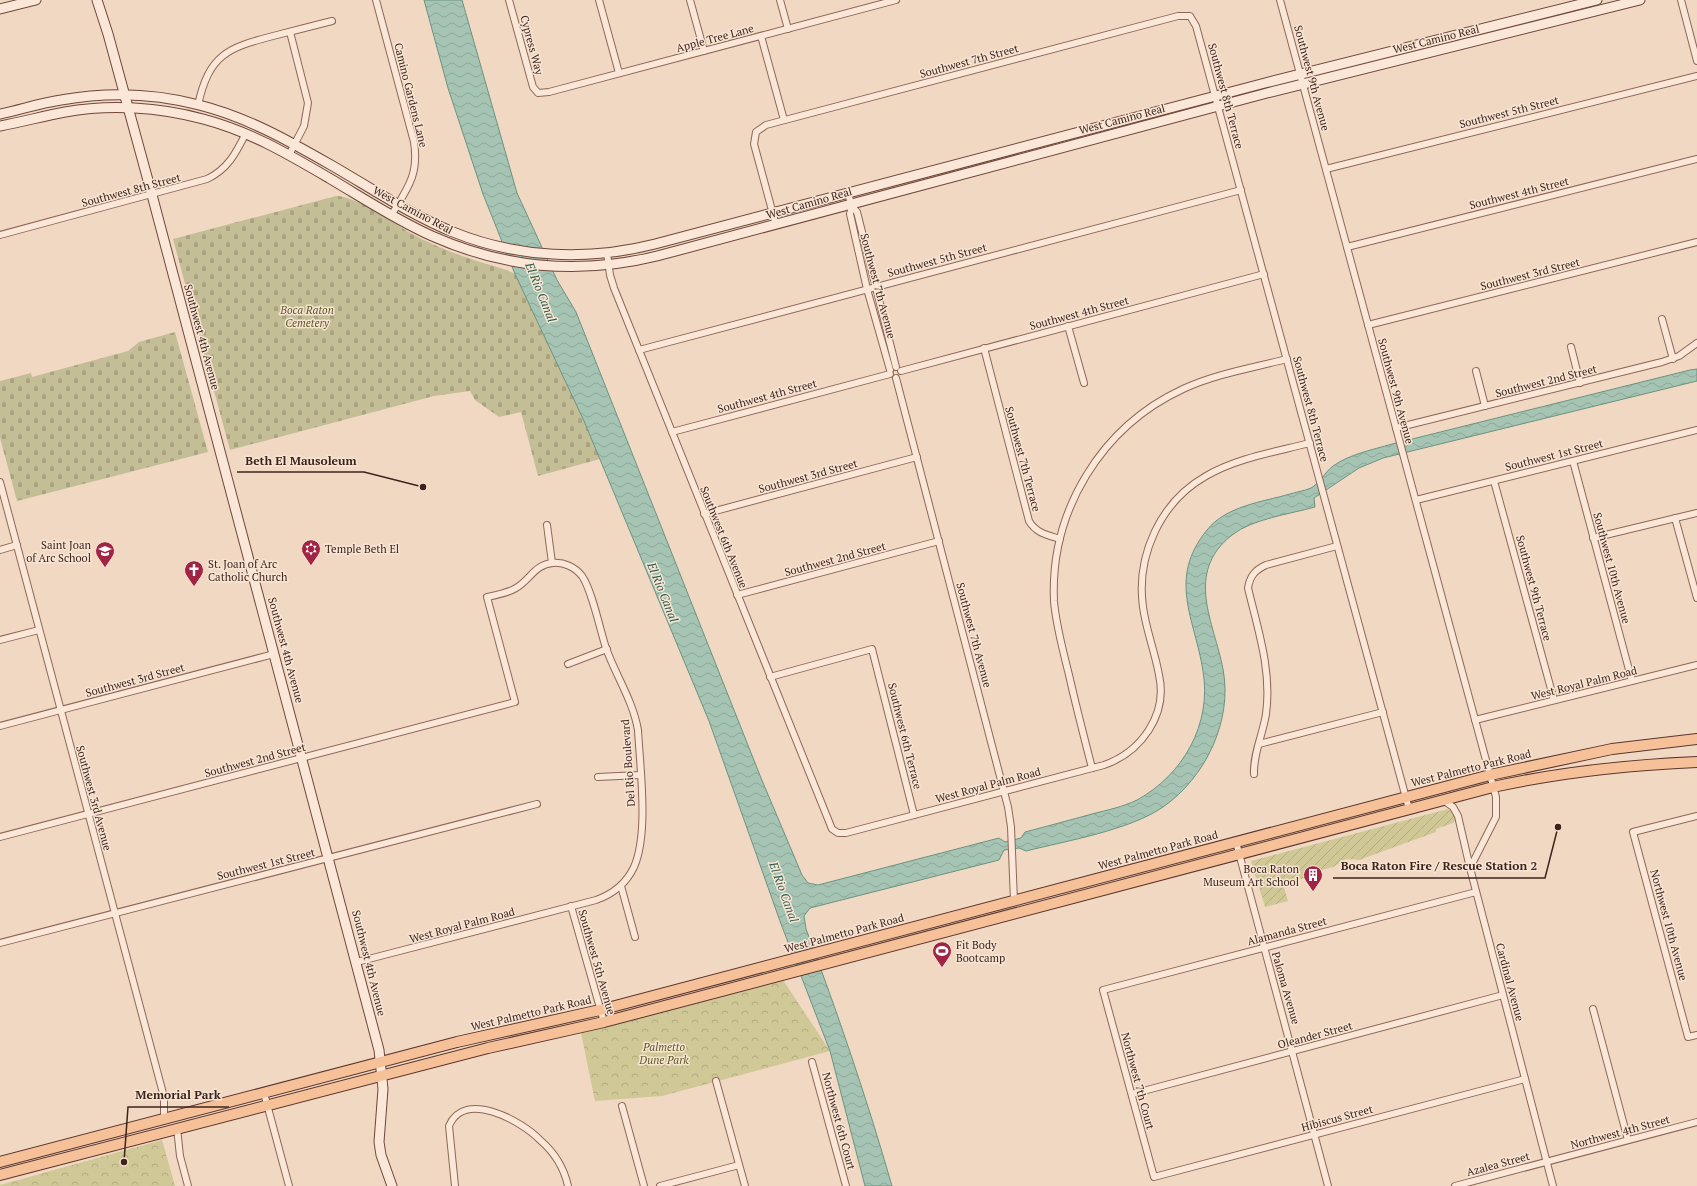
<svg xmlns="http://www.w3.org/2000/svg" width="1697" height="1186" viewBox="0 0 1697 1186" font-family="'PT Serif',serif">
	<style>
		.cemetery { fill: url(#cemetery-stones) }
		.park { fill: url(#park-crowns) }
		.garden { fill: url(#garden-furrows) }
		.water { fill: url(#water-waves); stroke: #6b937f }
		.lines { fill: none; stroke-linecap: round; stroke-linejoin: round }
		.street-casing { stroke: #8d6758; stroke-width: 8 }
		.secondary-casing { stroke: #6f483b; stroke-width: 11 }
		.primary-casing { stroke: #5a362d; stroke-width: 12 }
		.street { stroke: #fbe7d7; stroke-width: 6 }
		.secondary { stroke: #fbe7d7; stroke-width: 9 }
		.primary { stroke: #f6c199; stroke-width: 10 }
		.labels { text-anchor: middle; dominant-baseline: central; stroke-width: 3; stroke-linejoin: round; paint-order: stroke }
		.street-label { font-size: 11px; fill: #3c241d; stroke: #f8e4d3 }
		.park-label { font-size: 11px; font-style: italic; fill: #595923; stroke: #f8e4d3 }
		.poi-label { font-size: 11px; fill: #3c241d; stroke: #f8e4d3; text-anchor: start }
		.water-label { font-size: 12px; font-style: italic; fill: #2c5c4d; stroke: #f8e4d3 }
		.leader { fill: none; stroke: #3c241d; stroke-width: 1.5 }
		.callout-dot { fill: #3c241d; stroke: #f8e4d3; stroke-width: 1.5 }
		.callout-label { font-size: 12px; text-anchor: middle; font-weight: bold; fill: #3c241d; stroke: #f8e4d3; stroke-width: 3; stroke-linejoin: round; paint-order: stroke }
	</style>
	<defs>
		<pattern id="cemetery-stones" width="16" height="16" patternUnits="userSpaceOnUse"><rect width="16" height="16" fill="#c4be96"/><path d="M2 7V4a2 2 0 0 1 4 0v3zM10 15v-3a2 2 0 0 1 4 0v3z" fill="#a9a381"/></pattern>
		<pattern id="park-crowns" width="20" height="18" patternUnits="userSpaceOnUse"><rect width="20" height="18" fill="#d0c896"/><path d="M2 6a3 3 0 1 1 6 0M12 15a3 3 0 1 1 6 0" fill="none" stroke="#b4ac81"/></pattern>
		<pattern id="garden-furrows" width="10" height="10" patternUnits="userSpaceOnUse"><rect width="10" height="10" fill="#d0c896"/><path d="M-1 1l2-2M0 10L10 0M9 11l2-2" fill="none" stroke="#b4ac81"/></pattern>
		<pattern id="water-waves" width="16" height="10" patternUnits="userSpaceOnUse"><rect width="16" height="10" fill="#a5c4b3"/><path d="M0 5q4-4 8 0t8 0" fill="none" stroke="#8fa89a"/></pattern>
	</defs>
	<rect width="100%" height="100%" fill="#f1d8c3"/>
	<g class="cemetery">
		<path d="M336 196C356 196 394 223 412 234 432 245 453 253 474 260 488 265 502 267 515 274L584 421 600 459 538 476 521 412 499 417 475 400 470 391 434 396 230 450 173 239Z"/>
		<path d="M175 332 208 452 17 501 0 438V381L31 373 32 377 128 351 139 342Z"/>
	</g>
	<g class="park">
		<path d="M783 980 830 1051 662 1096 595 1101 581 1033Z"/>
		<path d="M162 1140 175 1186H0V1185Z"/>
	</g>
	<path class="garden" d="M1448 809 1454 813 1456 820 1453 823 1436 829V832L1359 860 1346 859 1333 867 1314 872 1315 875 1283 884 1288 901 1265 907 1251 861Z"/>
	<path class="water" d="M424 0H462L517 193 557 280 576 312 761 778 802 875 808 883 818 885 999 838 1005 842 1021 838 1025 832C1048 826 1070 820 1092 814 1107 810 1123 807 1137 800 1183 775 1212 724 1203 671 1195 619 1167 579 1207 530 1226 506 1262 502 1290 494 1296 492 1304 491 1311 488 1320 483 1325 472 1333 466 1350 454 1372 450 1392 444L1690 370 1697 369V381L1383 458 1359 468 1314 498 1315 507C1290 514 1252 519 1232 535 1184 573 1214 622 1223 669 1233 721 1205 778 1163 807 1130 830 1066 841 1026 851L1019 848 1004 850 999 860 810 908 804 916 806 929C838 1014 867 1099 892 1186H865L830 1051 781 924 709 721 584 421 515 274 483 194 448 88Z"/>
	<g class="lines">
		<defs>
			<g id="street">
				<path d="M376 0 414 142C419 174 408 188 392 214"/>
				<path d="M509 0 533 87 538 93 549 92 896 0"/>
				<path d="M599 0 619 73"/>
				<path d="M690 0 704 51"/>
				<path d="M780 0 788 29"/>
				<path d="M1280 0 1496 797V817L1470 868 1553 1186"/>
				<path d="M1681 0 1697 61"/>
				<path d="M761 36 784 120"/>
				<path d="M198 105C209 55 227 48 273 36 293 31 312 26 332 21"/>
				<path d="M289 155 304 126 308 103 290 32"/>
				<path d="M1326 169 1697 76"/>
				<path d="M848 194 852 206 857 212 896 367"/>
				<path d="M852 206 850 214 867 289 890 370"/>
				<path d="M776 225 754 144 756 132 766 125 1178 16H1190L1196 26 1409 809"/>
				<path d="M0 235 207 179C228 169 236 153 246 133"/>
				<path d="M1347 247 1697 159"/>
				<path d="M607 253 610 275 614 288 832 829 838 833H846L1104 765C1141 752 1168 715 1159 675 1155 652 1146 630 1143 607 1136 556 1160 502 1206 476 1237 458 1275 452 1310 443"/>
				<path d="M1662 319 1673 359"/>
				<path d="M1368 325 1697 242"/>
				<path d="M1068 326 1084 383"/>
				<path d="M1571 347 1580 383"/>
				<path d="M984 348 1029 521C1036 533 1047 535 1060 539"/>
				<path d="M639 350 1241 190"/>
				<path d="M901 371 1264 274"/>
				<path d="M1476 371 1485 406"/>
				<path d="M896 378 1008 807 1011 827 1014 901"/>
				<path d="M1396 428 1662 362 1679 356 1697 343"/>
				<path d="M672 432 890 374"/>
				<path d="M1573 461 1632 681"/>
				<path d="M1494 481 1554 700"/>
				<path d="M0 482 164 1097V1119"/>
				<path d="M1416 500 1697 430"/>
				<path d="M704 514 917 457"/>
				<path d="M1675 518 1697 598"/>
				<path d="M547 525 552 563"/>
				<path d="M1593 538 1697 513"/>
				<path d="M0 550 17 545"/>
				<path d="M737 595 939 541"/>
				<path d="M0 640 39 630"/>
				<path d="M568 664 607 649"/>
				<path d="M770 677 872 649 914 815"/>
				<path d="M1475 720 1697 665"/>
				<path d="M0 726 274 654"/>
				<path d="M1259 744 1383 712"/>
				<path d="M1092 768C1084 737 1076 706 1069 675 1063 650 1056 626 1054 601 1050 511 1101 427 1183 389 1215 374 1252 368 1287 359"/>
				<path d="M1254 774C1253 754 1263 734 1266 714 1272 671 1258 630 1248 588 1250 576 1255 570 1266 565L1337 546"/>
				<path d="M598 777 640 775"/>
				<path d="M1443 800 1453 807 1458 816 1470 868"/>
				<path d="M1697 816 1633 832 1688 1037 1697 1035"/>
				<path d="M0 837 515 702 487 597C497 595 508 593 516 588 530 580 535 564 553 563 564 562 575 567 582 576 592 590 600 630 606 648 616 676 633 701 638 730 640 768 649 833 634 867 626 884 613 894 596 900L357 962"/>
				<path d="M1236 842 1328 1186"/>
				<path d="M621 886 635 937"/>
				<path d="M1476 892 1103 990 1154 1177 1525 1079"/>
				<path d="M571 906 604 1022"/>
				<path d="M0 943 537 804"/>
				<path d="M1593 1009 1628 1140"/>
				<path d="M812 1062 846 1186"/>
				<path d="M716 1081 745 1186"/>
				<path d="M264 1093 289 1186"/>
				<path d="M1132 1094 1503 995"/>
				<path d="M622 1106 644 1186"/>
				<path d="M177 1128 180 1156 188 1186"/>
				<path d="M455 1186 449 1126C464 1089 522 1121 540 1140 554 1152 564 1168 568 1186"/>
				<path d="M660 1186 739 1165"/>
				<path d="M1455 1186 1697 1122"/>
			</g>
			<g id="secondary">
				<path d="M97 0 108 34 152 195 379 1050 383 1089 379 1142 381 1155 392 1186"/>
				<path d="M0 9 36 0"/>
				<path d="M0 114C20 110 40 103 61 100 106 92 154 93 199 105 247 117 289 141 331 165 371 188 411 215 453 232 517 258 588 261 655 244L1265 83 1597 0"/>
				<path d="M0 126C22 122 43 116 65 112 110 104 159 107 203 119 249 131 288 154 329 178 363 198 396 220 432 236 504 268 580 275 657 256L1267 93 1640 0"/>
			</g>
			<g id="primary">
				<path d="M0 1162 457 1042 600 1010 1490 775 1612 749 1697 739"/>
				<path d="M0 1175 488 1048 604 1022 1493 787C1561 772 1628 765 1697 762"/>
			</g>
		</defs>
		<use href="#street" class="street-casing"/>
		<use href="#secondary" class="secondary-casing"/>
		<use href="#primary" class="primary-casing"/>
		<use href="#street" class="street"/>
		<use href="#secondary" class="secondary"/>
		<use href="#primary" class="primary"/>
	</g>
	<defs>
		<symbol id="synagogue-pin" viewBox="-11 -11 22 30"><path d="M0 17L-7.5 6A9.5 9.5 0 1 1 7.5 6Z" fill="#a02444" stroke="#f8e4d3"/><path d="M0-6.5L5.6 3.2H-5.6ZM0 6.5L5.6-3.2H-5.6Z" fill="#fff"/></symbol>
		<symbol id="school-pin" viewBox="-11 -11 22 30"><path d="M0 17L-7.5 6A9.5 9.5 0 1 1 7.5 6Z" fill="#a02444" stroke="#f8e4d3"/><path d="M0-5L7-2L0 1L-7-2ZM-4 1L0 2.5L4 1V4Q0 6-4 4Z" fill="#fff"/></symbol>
		<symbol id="church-pin" viewBox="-11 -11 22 30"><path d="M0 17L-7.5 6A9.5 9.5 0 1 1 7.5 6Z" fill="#a02444" stroke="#f8e4d3"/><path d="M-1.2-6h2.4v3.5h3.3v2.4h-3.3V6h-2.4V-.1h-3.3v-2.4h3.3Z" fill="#fff"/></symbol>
		<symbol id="building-pin" viewBox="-11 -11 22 30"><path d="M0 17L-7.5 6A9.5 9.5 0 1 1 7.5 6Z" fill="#a02444" stroke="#f8e4d3"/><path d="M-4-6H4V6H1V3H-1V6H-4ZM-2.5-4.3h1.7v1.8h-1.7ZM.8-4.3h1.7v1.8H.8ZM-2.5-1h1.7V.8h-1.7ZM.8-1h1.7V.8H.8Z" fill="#fff"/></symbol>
		<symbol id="stadium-pin" viewBox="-11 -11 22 30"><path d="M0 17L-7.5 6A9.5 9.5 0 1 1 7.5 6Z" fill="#a02444" stroke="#f8e4d3"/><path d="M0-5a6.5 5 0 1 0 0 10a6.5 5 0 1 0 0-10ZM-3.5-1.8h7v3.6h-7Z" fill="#fff"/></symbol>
	</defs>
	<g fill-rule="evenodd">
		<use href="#synagogue-pin" x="300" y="538" width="22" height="30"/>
		<use href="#school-pin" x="94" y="540" width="22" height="30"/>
		<use href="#church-pin" x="183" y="559" width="22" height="30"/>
		<use href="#building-pin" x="1302" y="864" width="22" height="30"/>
		<use href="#stadium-pin" x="931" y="940" width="22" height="30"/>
	</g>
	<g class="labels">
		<g class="street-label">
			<text transform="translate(715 38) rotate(-15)">Apple Tree Lane</text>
			<text transform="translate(1436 39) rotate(-14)">West Camino Real</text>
			<text transform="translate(532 45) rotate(75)">Cypress Way</text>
			<text transform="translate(969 61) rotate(-15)">Southwest 7th Street</text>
			<text transform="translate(1312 78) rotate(75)">Southwest 9th Avenue</text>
			<text transform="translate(411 95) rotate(76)">Camino Gardens Lane</text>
			<text transform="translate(1226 96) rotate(75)">Southwest 8th Terrace</text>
			<text transform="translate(1509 112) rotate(-14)">Southwest 5th Street</text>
			<text transform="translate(1122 119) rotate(-15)">West Camino Real</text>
			<text transform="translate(131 190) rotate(-15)">Southwest 8th Street</text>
			<text transform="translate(1519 193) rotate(-14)">Southwest 4th Street</text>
			<text transform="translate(809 203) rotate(-16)">West Camino Real</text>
			<text transform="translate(413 210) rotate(28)">West Camino Real</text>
			<text transform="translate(937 260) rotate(-15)">Southwest 5th Street</text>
			<text transform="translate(1530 274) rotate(-14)">Southwest 3rd Street</text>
			<text transform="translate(878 286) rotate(75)">Southwest 7th Avenue</text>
			<text transform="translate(1079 313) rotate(-15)">Southwest 4th Street</text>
			<text transform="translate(202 337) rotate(75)">Southwest 4th Avenue</text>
			<text transform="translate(1546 381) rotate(-14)">Southwest 2nd Street</text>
			<text transform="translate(1396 391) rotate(75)">Southwest 9th Avenue</text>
			<text transform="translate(767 396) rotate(-15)">Southwest 4th Street</text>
			<text transform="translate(1311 409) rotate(75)">Southwest 8th Terrace</text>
			<text transform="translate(1554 455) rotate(-14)">Southwest 1st Street</text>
			<text transform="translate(1023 459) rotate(75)">Southwest 7th Terrace</text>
			<text transform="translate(808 476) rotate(-15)">Southwest 3rd Street</text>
			<text transform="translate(724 537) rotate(68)">Southwest 6th Avenue</text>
			<text transform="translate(835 559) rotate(-15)">Southwest 2nd Street</text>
			<text transform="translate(1612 568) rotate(75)">Southwest 10th Avenue</text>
			<text transform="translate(1534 588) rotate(75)">Southwest 9th Terrace</text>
			<text transform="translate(974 635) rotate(75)">Southwest 7th Avenue</text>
			<text transform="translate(286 650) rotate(75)">Southwest 4th Avenue</text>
			<text transform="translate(135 680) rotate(-15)">Southwest 3rd Street</text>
			<text transform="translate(1584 683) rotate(-14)">West Royal Palm Road</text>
			<text transform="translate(905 736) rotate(76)">Southwest 6th Terrace</text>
			<text transform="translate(255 760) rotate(-15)">Southwest 2nd Street</text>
			<text transform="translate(628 763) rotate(-94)">Del Rio Boulevard</text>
			<text transform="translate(1471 768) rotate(-14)">West Palmetto Park Road</text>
			<text transform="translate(988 785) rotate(-15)">West Royal Palm Road</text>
			<text transform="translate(94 798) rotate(75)">Southwest 3rd Avenue</text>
			<text transform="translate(1158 850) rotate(-15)">West Palmetto Park Road</text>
			<text transform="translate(266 864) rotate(-14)">Southwest 1st Street</text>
			<text transform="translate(462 925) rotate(-15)">West Royal Palm Road</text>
			<text transform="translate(1669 925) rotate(75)">Northwest 10th Avenue</text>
			<text transform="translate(1287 931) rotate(-15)">Alamanda Street</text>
			<text transform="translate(844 933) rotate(-15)">West Palmetto Park Road</text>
			<text transform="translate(597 962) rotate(74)">Southwest 5th Avenue</text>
			<text transform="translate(369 963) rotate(76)">Southwest 4th Avenue</text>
			<text transform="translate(1510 982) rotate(75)">Cardinal Avenue</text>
			<text transform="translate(1286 988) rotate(74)">Paloma Avenue</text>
			<text transform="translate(531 1013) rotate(-13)">West Palmetto Park Road</text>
			<text transform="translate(1315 1035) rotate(-15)">Oleander Street</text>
			<text transform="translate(1138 1081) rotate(75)">Northwest 7th Court</text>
			<text transform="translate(1337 1118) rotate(-15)">Hibiscus Street</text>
			<text transform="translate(839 1121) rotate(75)">Northwest 6th Court</text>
			<text transform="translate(1620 1132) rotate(-15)">Northwest 4th Street</text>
			<text transform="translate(1498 1164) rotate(-15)">Azalea Street</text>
		</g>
		<g class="park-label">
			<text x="307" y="310">Boca Raton<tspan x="307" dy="13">Cemetery</tspan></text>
			<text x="664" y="1047">Palmetto<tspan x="664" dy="13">Dune Park</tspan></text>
		</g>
		<g class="poi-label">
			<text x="91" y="545" text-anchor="end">Saint Joan<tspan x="91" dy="13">of Arc School</tspan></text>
			<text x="325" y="549">Temple Beth El</text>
			<text x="208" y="564">St. Joan of Arc<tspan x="208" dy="13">Catholic Church</tspan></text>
			<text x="1299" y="869" text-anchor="end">Boca Raton<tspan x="1299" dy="13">Museum Art School</tspan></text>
			<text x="956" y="945">Fit Body<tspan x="956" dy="13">Bootcamp</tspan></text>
		</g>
		<g class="water-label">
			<text transform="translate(541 292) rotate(68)">El Rio Canal</text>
			<text transform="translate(663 592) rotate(68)">El Rio Canal</text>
			<text transform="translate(784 892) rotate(70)">El Rio Canal</text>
		</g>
	</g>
	<path class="leader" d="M423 487L364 472H237M1558 827L1545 878H1333M124 1162L128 1107H229"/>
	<g class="callout-dot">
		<circle cx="423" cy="487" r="4"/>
		<circle cx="1558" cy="827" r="4"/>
		<circle cx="124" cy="1162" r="4"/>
	</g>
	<g class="callout-label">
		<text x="301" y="465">Beth El Mausoleum</text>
		<text x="1439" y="870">Boca Raton Fire / Rescue Station 2</text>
		<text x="178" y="1099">Memorial Park</text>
	</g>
</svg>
